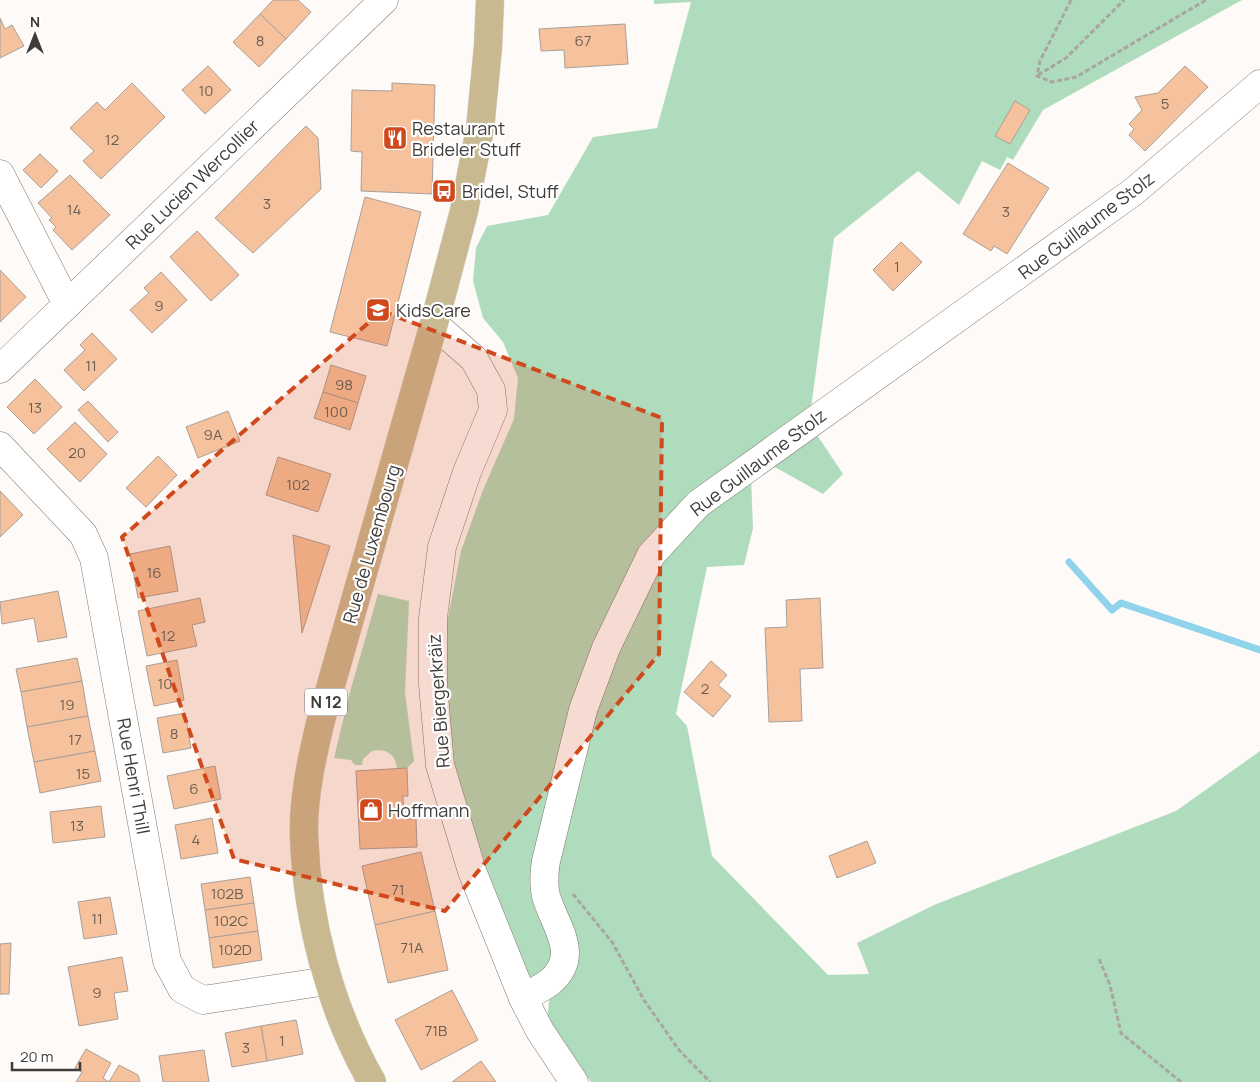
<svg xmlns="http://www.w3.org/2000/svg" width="1260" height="1082" viewBox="0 0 1260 1082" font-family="Manrope,sans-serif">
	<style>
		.green { fill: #afdcbc }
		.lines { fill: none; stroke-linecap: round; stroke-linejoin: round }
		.stream { stroke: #8fd3ec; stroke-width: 7 }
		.building { fill: #f5c29d; stroke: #aa9f98 }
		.minor-casing { stroke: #807770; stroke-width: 29 }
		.primary-casing { stroke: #d9d8d7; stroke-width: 29 }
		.path { stroke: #a9a5a2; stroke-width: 3; stroke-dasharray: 5 2.5; stroke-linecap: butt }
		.minor { stroke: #fff; stroke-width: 28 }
		.primary { stroke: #c8b991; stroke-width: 28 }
		.marked { fill: #d0491c; fill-opacity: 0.2; stroke: #d0491c; stroke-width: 4; stroke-dasharray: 10 6; stroke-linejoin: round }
		.labels { text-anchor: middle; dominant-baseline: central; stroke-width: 4.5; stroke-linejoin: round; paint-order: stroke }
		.number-label { font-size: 15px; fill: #6d5e52 }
		.shield { fill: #fff; stroke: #797674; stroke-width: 1 }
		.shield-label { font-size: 16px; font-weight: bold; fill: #403c39 }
		.poi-label { font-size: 18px; fill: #403c39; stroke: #fff; text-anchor: start }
		.street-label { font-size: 18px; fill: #403c39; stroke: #fff }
	</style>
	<rect width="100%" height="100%" fill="#fefaf7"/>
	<g class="green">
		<path d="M654 0H1242L1043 110 1013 160 1007 157 1000 170 982 161 959 205 918 171 834 238 809 423 843 474 823 494 773 466 751 476 753 528 744 565 707 567 676 714 687 726 712 856 828 975 869 974 857 943 934 905 1176 811 1260 751V1082H591L547 1022 551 982 528 976 487 870 454 768 444 684 447 623 461 551 483 490 514 419 518 378 503 342 483 318 473 281 476 248 487 226 548 215 593 137 657 128 691 2 654 4Z"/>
		<path d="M378 594 409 601 405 693 414 761 407 768 397 769C396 754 386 748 372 751L363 759 362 765H355L351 760 334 758 350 692Z"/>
	</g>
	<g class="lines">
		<path class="stream" d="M1069 562 1112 610 1121 603 1260 650"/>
	</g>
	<g class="building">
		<path d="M273 0H298L311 12 286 39 260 14Z"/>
		<path d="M260 14 286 39 259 67 233 42Z"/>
		<path d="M0 18 5 29 12 25 24 46 0 58Z"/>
		<path d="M625 24 628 64 565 68 564 50 541 51 539 29Z"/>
		<path d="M208 66 231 90 205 114 182 90Z"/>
		<path d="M1185 66 1208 87 1145 151 1129 135 1134 129 1129 124 1142 110 1135 97 1158 93Z"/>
		<path d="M132 83 165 117 101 179 83 161 94 151 70 128 97 102 105 110Z"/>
		<path d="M392 83 435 85 432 194 361 191 362 152 351 151 352 90 392 91Z"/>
		<path d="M1015 101 1030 110 1010 144 995 136Z"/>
		<path d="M306 126 318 138 321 189 253 253 215 218Z"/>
		<path d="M40 154 58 171 41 188 23 170Z"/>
		<path d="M1008 163 1049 188 1007 254 994 246 991 251 963 234Z"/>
		<path d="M70 175 110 215 72 250 53 230 56 227 49 220 52 218 38 203Z"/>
		<path d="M365 197 421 212 387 346 330 332Z"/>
		<path d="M197 231 239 275 211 301 170 257Z"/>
		<path d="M901 242 922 262 893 291 873 270Z"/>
		<path d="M0 270 26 297 0 322Z"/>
		<path d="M161 272 187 300 152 333 130 310 149 293 144 288Z"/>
		<path d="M92 333 117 359 84 391 64 370 85 350 80 345Z"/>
		<path d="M331 365 366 376 358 403 323 392Z"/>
		<path d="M35 379 62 407 34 434 7 407Z"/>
		<path d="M323 392 358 403 350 430 314 418Z"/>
		<path d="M88 401 118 432 108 442 78 410Z"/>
		<path d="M228 411 240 441 198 458 186 427Z"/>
		<path d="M75 422 107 454 80 482 47 449Z"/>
		<path d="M158 456 177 475 146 507 126 488Z"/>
		<path d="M278 457 331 474 318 512 266 495Z"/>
		<path d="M0 491 23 515 0 537Z"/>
		<path d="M293 535 330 546 302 633Z"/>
		<path d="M170 546 178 591 138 598 130 554Z"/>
		<path d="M58 591 67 637 38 642 34 618 2 624 0 602Z"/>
		<path d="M200 598 205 622 192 625 197 646 147 656 138 611Z"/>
		<path d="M820 598 823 668 800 669 802 721 769 722 765 628 787 627 786 600Z"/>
		<path d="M77 658 82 681 21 692 16 669Z"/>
		<path d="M177 660 184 700 154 706 146 666Z"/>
		<path d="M711 661 727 675 718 685 731 696 713 717 684 692Z"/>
		<path d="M82 681 88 716 27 727 21 692Z"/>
		<path d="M185 713 191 748 163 753 157 718Z"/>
		<path d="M88 716 95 751 34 762 27 727Z"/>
		<path d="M95 751 101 781 40 793 34 762Z"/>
		<path d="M215 766 221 799 174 809 167 776Z"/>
		<path d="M407 768 408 796H403L404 819H416L417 847 360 849 356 771Z"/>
		<path d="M101 806 105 837 53 843 50 812Z"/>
		<path d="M212 818 218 853 181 859 175 825Z"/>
		<path d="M867 841 876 863 837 878 829 856Z"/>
		<path d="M421 852 435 911 375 925 362 866Z"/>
		<path d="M250 877 254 903 205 910 201 884Z"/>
		<path d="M110 897 117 934 84 939 78 902Z"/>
		<path d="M254 903 258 931 209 938 205 910Z"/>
		<path d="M435 911 448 970 388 983 375 925Z"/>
		<path d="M258 931 262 960 213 968 209 938Z"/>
		<path d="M11 943 9 994H0V944Z"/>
		<path d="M122 957 128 991 114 993 118 1019 79 1026 68 967Z"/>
		<path d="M452 990 478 1040 421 1070 395 1020Z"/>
		<path d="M296 1020 303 1054 267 1061 261 1026Z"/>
		<path d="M261 1026 267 1061 232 1067 225 1033Z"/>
		<path d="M86 1049 111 1063 103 1078 109 1082 119 1065 138 1075 140 1082H76L82 1072 75 1068Z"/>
		<path d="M204 1050 209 1082H163L159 1056Z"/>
		<path d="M481 1061 496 1082H452Z"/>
	</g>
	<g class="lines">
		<defs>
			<g id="minor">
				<path d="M0 174 67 304"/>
				<path d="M434 324 474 359 491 390 493 410 467 472 442 547 433 618V684L440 765 472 871 523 998 540 1031 574 1082"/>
				<path d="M0 369 384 0"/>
				<path d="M0 446 83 534 94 558 167 961 182 989 203 1000 327 981"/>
				<path d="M523 998C532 993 542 988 550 982 582 955 554 925 546 896 543 883 544 873 546 861L583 710 606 648 651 555 698 504 1133 192 1260 84"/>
			</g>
			<path id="primary" d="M372 1082C330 1009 307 920 304 836 303 797 312 757 321 720L434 324 464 211 480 129 488 47 490 0"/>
		</defs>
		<use href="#minor" class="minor-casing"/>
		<use href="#primary" class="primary-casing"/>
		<g class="path">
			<path d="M1071 0 1040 61 1037 76 1052 82 1076 77 1206 0"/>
			<path d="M1038 75 1066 58 1124 0"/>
			<path d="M573 894 612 942 644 1000 679 1050 710 1082"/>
			<path d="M1099 959 1110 985 1121 1033 1181 1082"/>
		</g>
		<use href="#minor" class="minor"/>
		<use href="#primary" class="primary"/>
	</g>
	<path class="marked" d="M382 311 662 418 659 654 445 911 234 859 122 537Z"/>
	<defs>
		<symbol id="restaurant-square" viewBox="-11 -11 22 22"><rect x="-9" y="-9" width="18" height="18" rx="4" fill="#d0491c" stroke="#fff"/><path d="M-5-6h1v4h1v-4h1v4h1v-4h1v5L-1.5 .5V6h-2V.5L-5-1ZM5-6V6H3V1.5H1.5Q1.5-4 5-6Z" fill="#fff"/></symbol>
		<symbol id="bus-square" viewBox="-11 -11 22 22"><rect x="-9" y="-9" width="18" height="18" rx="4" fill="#d0491c" stroke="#fff"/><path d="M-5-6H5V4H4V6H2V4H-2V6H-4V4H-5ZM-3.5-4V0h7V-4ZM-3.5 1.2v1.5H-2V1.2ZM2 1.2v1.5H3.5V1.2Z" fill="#fff"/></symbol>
		<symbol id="school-square" viewBox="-11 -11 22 22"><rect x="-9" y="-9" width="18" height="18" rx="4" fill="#d0491c" stroke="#fff"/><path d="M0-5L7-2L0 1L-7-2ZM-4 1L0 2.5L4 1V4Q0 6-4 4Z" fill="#fff"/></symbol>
		<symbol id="shop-square" viewBox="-11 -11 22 22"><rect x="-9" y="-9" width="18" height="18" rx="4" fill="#d0491c" stroke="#fff"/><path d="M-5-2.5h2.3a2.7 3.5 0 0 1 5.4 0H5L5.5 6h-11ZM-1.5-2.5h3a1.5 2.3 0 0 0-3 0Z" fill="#fff"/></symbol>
	</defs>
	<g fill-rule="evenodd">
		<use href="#restaurant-square" x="381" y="124" width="28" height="28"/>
		<use href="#bus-square" x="430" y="177" width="28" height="28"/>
		<use href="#school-square" x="364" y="296" width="28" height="28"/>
		<use href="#shop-square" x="357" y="796" width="28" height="28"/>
	</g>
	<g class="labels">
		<g class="number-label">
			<text x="260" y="40">8</text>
			<text x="583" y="40">67</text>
			<text x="206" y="90">10</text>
			<text x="1165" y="103">5</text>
			<text x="112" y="139">12</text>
			<text x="267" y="203">3</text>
			<text x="74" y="209">14</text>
			<text x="1006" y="211">3</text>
			<text x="897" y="266">1</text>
			<text x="159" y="305">9</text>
			<text x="91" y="365">11</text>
			<text x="344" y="384">98</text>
			<text x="35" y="407">13</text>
			<text x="336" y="411">100</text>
			<text x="213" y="434">9A</text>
			<text x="77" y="452">20</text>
			<text x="298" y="484">102</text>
			<text x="154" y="572">16</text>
			<text x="168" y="635">12</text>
			<text x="165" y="683">10</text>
			<text x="705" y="688">2</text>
			<text x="67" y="704">19</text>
			<text x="174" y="733">8</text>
			<text x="75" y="739">17</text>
			<text x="83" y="773">15</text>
			<text x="194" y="788">6</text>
			<text x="77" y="825">13</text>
			<text x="196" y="839">4</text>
			<text x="398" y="889">71</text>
			<text x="227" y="893">102B</text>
			<text x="97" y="918">11</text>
			<text x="231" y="920">102C</text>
			<text x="412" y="947">71A</text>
			<text x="235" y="949">102D</text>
			<text x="97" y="992">9</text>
			<text x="436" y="1030">71B</text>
			<text x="282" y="1040">1</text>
			<text x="246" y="1047">3</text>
		</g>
		<rect class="shield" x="305" y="688.5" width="42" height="27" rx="4"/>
		<g class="shield-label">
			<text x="326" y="702">N 12</text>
		</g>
		<g class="poi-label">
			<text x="412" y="128">Restaurant<tspan x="412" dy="21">Brideler Stuff</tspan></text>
			<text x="462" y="191">Bridel, Stuff</text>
			<text x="396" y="310">KidsCare</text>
			<text x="388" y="810">Hoffmann</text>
		</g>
		<g class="street-label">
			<text transform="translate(192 184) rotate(-44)">Rue Lucien Wercollier</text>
			<text transform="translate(1086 225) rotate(-37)">Rue Guillaume Stolz</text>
			<text transform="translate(758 462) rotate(-37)">Rue Guillaume Stolz</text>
			<text transform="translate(371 544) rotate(-74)">Rue de Luxembourg</text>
			<text transform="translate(438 701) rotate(-94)">Rue Biergerkräiz</text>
			<text transform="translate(134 776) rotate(80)">Rue Henri Thill</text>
		</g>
	</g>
	<g transform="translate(35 35)" stroke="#ffffff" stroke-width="4" paint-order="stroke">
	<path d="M0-4L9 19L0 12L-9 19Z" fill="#403c39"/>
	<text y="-8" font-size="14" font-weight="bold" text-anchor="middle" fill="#403c39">N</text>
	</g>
	<path d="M12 1062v8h68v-8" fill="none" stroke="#403c39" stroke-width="2.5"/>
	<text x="20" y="1062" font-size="15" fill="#403c39" stroke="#ffffff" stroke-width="4" paint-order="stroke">20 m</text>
</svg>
